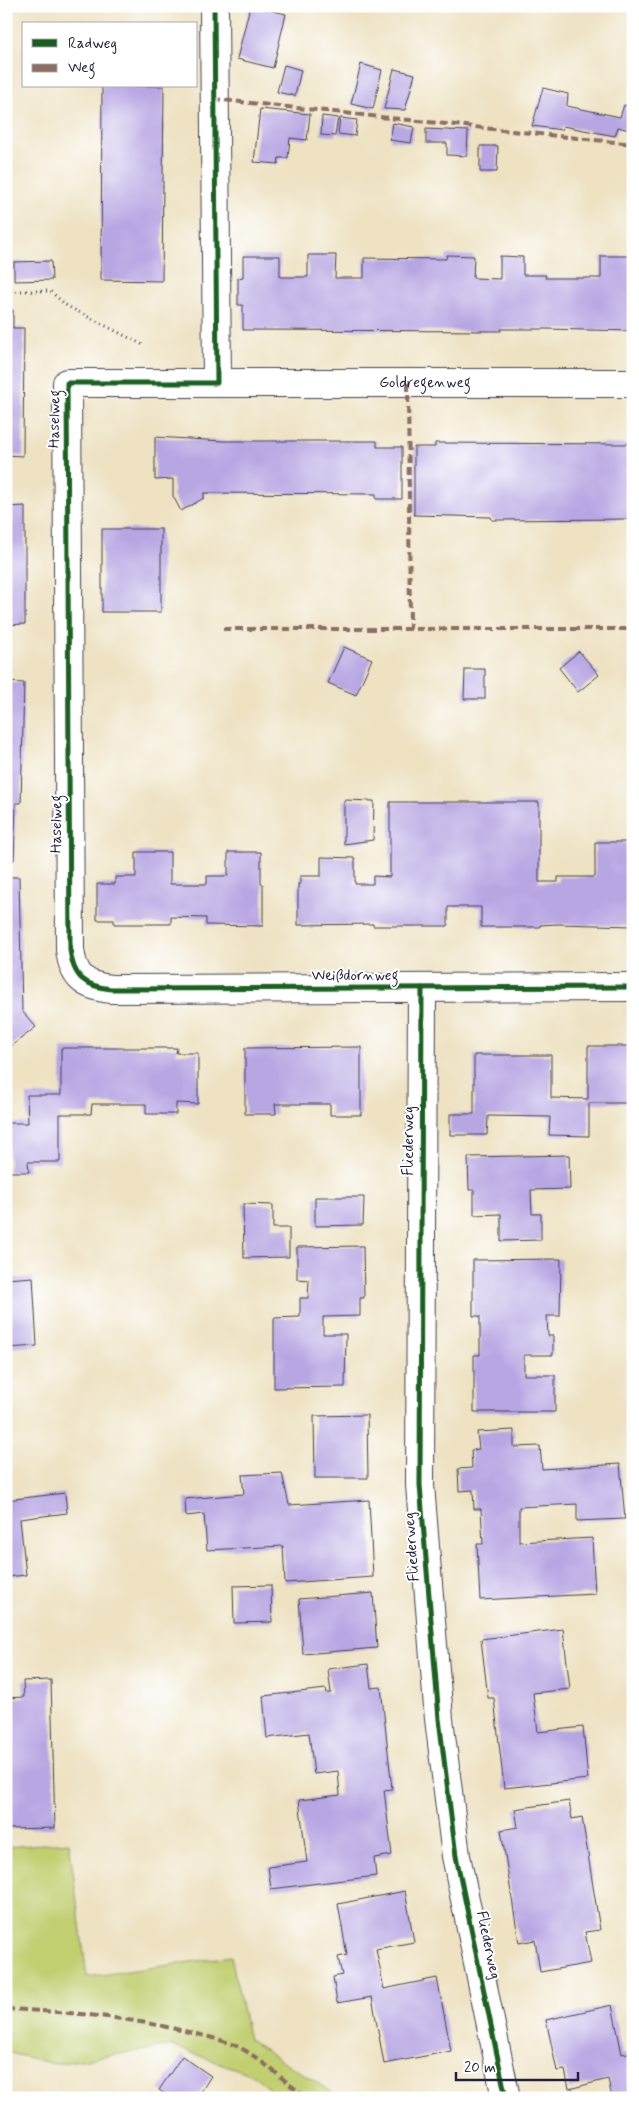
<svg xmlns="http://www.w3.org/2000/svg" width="639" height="2104" viewBox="0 0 639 2104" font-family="Mynerve,sans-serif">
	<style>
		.green { fill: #c1cf71; stroke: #727856 }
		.building { fill: #b8a6e3 }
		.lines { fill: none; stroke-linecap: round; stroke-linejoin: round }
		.street-casing { stroke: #413f4f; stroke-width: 30 }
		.path { stroke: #413f4f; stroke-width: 3; stroke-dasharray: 1 4; stroke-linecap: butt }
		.street { stroke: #fff; stroke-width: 28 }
		.quiet { stroke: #8d6e63; stroke-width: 4; stroke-dasharray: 8 4; stroke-linecap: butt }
		.cycleway-casing { stroke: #fff; stroke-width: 8 }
		.cycleway { stroke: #1b5e20; stroke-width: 5 }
		.labels { text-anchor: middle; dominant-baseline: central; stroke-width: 4; stroke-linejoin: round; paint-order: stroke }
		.street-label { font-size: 15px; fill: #22223b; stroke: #fff }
	</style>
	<rect width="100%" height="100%" fill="#fff"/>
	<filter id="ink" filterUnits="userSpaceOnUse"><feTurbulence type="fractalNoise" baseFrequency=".02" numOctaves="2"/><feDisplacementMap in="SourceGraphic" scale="10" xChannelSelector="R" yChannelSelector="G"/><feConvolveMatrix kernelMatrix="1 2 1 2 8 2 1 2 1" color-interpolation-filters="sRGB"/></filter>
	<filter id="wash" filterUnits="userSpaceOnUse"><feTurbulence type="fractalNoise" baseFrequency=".0096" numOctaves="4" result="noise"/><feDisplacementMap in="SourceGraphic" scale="20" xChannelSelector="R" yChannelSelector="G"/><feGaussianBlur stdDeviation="1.12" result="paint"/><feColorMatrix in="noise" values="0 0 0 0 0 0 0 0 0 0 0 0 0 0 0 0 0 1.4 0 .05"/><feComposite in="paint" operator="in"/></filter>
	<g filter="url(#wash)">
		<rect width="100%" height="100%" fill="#eee2c3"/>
		<path class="green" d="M69 1842 87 1977 231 1956 249 2040 341 2098H281L253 2075 172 2046 54 2064 6 2052V1847Z"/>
		<g id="blocks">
			<g class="building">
				<path d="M250 6 286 14 273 68 237 59Z"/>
				<path d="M361 64 382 70 373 109 351 104Z"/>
				<path d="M284 65 301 70 295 96 277 92Z"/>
				<path d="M394 69 415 74 405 110 384 109Z"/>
				<path d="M102 86H164L162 281 101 280Z"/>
				<path d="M543 88 568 94 567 106 620 117 624 105 633 107V131L618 127 615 136 563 126 562 130 532 126Z"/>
				<path d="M260 109 310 114 307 140 290 138 288 158H279L278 164 254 162Z"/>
				<path d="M322 116 338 118 335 136 321 135Z"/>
				<path d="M340 118 357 120 355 136 338 134Z"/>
				<path d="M393 123 414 127 411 143 390 140Z"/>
				<path d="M426 129 468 131 467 156 447 155V143H426Z"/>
				<path d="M480 146H498L497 172H480Z"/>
				<path d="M629 250H633V331L545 329H501V331L247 330H243V305H238V278L243 277V256H280V277H308V255H336L335 278H364V258L446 259 447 255 474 256 473 278 500 279V256L523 257V275H546L545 278H601V256H629Z"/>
				<path d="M51 261 52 280 14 281V262Z"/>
				<path d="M6 310H13V328H24L23 456 6 455Z"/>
				<path d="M155 437 223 441H377V447H402V499H376V494L204 493V498L181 511 173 496V479L155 480Z"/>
				<path d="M435 443 633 444V519L492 520 491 517 414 515V447H435Z"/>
				<path d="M25 506V624L6 625V507Z"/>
				<rect x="102" y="529" width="59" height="83"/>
				<path d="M344 647 372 659 356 695 328 683Z"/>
				<path d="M579 651 599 675 578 692 559 668Z"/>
				<path d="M465 669H485V699H464Z"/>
				<path d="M6 682 24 683 21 803H16L14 860 6 859Z"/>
				<path d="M344 800 374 801 373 840 344 844Z"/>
				<path d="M390 802H539V882H558V877H595V842H633V926L558 924 540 925V927H481V907H448V926H373V924L298 925V884H300V876H321V857L355 858V884H373V876L390 877Z"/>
				<path d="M136 852H170V884H207V876H228V852H261V884H263V926L206 925V918L171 917V924H114V920H97V884H115V877H136Z"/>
				<path d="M6 877H19L22 1011 36 1027 6 1050Z"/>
				<path d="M588 1046H633V1103H589V1136L549 1135 550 1117 488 1116 487 1135H450V1114H474V1055H551V1098L588 1099Z"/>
				<path d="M361 1047V1115H330V1104H275L276 1114H245V1048Z"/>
				<path d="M61 1048H177L176 1053H198V1104L176 1103V1114H146V1104H92L91 1114H60V1162H28L29 1172H9L8 1123H28L27 1095H61Z"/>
				<path d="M569 1155 570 1189 531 1190 532 1214H541V1240L501 1241V1214L474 1215V1190H469L468 1157Z"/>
				<path d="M315 1197H364L363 1225 315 1226Z"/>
				<path d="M243 1204 273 1205V1228H289V1257L244 1258Z"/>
				<path d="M363 1246 364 1298H360V1316L323 1317V1334H346L345 1387 274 1388V1318L300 1317V1298H308L309 1280 297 1279V1247Z"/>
				<path d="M561 1259 560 1316H547L548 1336H553V1355H524V1375H555V1412H474V1355H480V1316H473V1260Z"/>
				<path d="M33 1277 37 1346 6 1348V1279Z"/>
				<path d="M367 1415 368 1478H315L314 1416Z"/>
				<path d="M514 1430V1447L540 1446 542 1469 620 1464 625 1519 577 1521V1504L519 1507V1542L592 1538 595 1594 480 1600 477 1544H483L481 1509H474L473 1490 459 1491 458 1469 472 1468 471 1450 479 1449 477 1432Z"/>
				<path d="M282 1473 289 1505 369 1500 373 1577 285 1583 283 1546 207 1550 204 1514 186 1516 185 1499 244 1494 242 1475Z"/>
				<path d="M65 1493 67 1513 20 1519 26 1575 6 1577V1500Z"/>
				<path d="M271 1585 272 1622 234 1623 233 1586Z"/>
				<path d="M373 1593 377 1648 303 1654 299 1599Z"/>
				<path d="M563 1629 570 1689 533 1693 538 1732 583 1727 588 1779 504 1788 494 1698H488L481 1639Z"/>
				<path d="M368 1664 371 1688 381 1687 392 1789 384 1790 392 1855 374 1858 376 1876 271 1889 268 1867 307 1862 299 1800 340 1795 338 1771 314 1774 309 1733 267 1738 263 1696 326 1689 327 1693H331L328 1669Z"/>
				<path d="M51 1680 55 1828 6 1829V1698L24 1697 23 1681Z"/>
				<path d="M569 1801 572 1819 582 1817 600 1930 585 1932 591 1963 540 1972 535 1940 519 1943 501 1830 518 1827 515 1809Z"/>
				<path d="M405 1891 414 1942 376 1949 384 1989 437 1978 451 2051 384 2064 372 1997 337 2003 333 1977 342 1975 338 1957 347 1955 338 1904Z"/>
				<path d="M612 2005 622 2054 633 2052V2095L612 2098 608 2079 569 2089 565 2070 557 2071 546 2020Z"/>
				<path d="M182 2056 211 2076 197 2098H171L159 2090Z"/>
			</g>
		</g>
	</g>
	<g filter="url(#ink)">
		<use href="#blocks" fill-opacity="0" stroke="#413f4f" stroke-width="1"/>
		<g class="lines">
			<defs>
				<g id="street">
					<path d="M214 6 217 383H67L70 949C73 977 84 986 111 989L633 987"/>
					<path id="s1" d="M217 383H633"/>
					<path d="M422 988 420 1485 439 1719 456 1856 506 2098"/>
				</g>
			</defs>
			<use href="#street" class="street-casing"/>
			<path class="path" d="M6 291H50L67 306 145 346"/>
			<use href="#street" class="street"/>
			<g class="quiet">
				<path d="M213 99 633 144"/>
				<path d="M408 383 410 629"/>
				<path d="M223 629H633"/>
				<path d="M6 2009C69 2012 131 2017 192 2033 210 2037 229 2041 246 2051 267 2064 286 2082 306 2098"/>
			</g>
			<defs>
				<g id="cycleway">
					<path d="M214 6 217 383H67L70 949C73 977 84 986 111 989L633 987"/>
					<path d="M422 988 420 1485 439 1719 456 1856 506 2098"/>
				</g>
			</defs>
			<use href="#cycleway" class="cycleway-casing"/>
			<use href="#cycleway" class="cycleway"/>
		</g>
	</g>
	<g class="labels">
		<g class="street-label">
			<text stroke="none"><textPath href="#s1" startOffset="208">Goldregenweg</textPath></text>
			<text transform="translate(55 419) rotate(-89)">Haselweg</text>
			<text transform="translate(57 824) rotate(-90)">Haselweg</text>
			<text x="355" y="976">Weißdornweg</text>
			<text transform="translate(409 1141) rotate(-90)">Fliederweg</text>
			<text transform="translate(412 1547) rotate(-94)">Fliederweg</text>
			<text transform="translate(488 1945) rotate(78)">Fliederweg</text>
		</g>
	</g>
	<rect width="639" height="2104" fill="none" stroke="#fff" stroke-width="25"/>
	<rect x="22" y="22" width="175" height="65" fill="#ffffff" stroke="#a7a7b1"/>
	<rect x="32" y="39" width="25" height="8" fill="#1b5e20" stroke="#a7a7b1"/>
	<text x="68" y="48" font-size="15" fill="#22223b">Radweg</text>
	<rect x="32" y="64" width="25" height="8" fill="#8d6e63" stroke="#a7a7b1"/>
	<text x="68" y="72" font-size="15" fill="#22223b">Weg</text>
	<path d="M456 2072v8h122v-8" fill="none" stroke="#22223b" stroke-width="2.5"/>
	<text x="464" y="2072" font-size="15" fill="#22223b" stroke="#ffffff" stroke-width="4" paint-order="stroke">20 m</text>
</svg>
